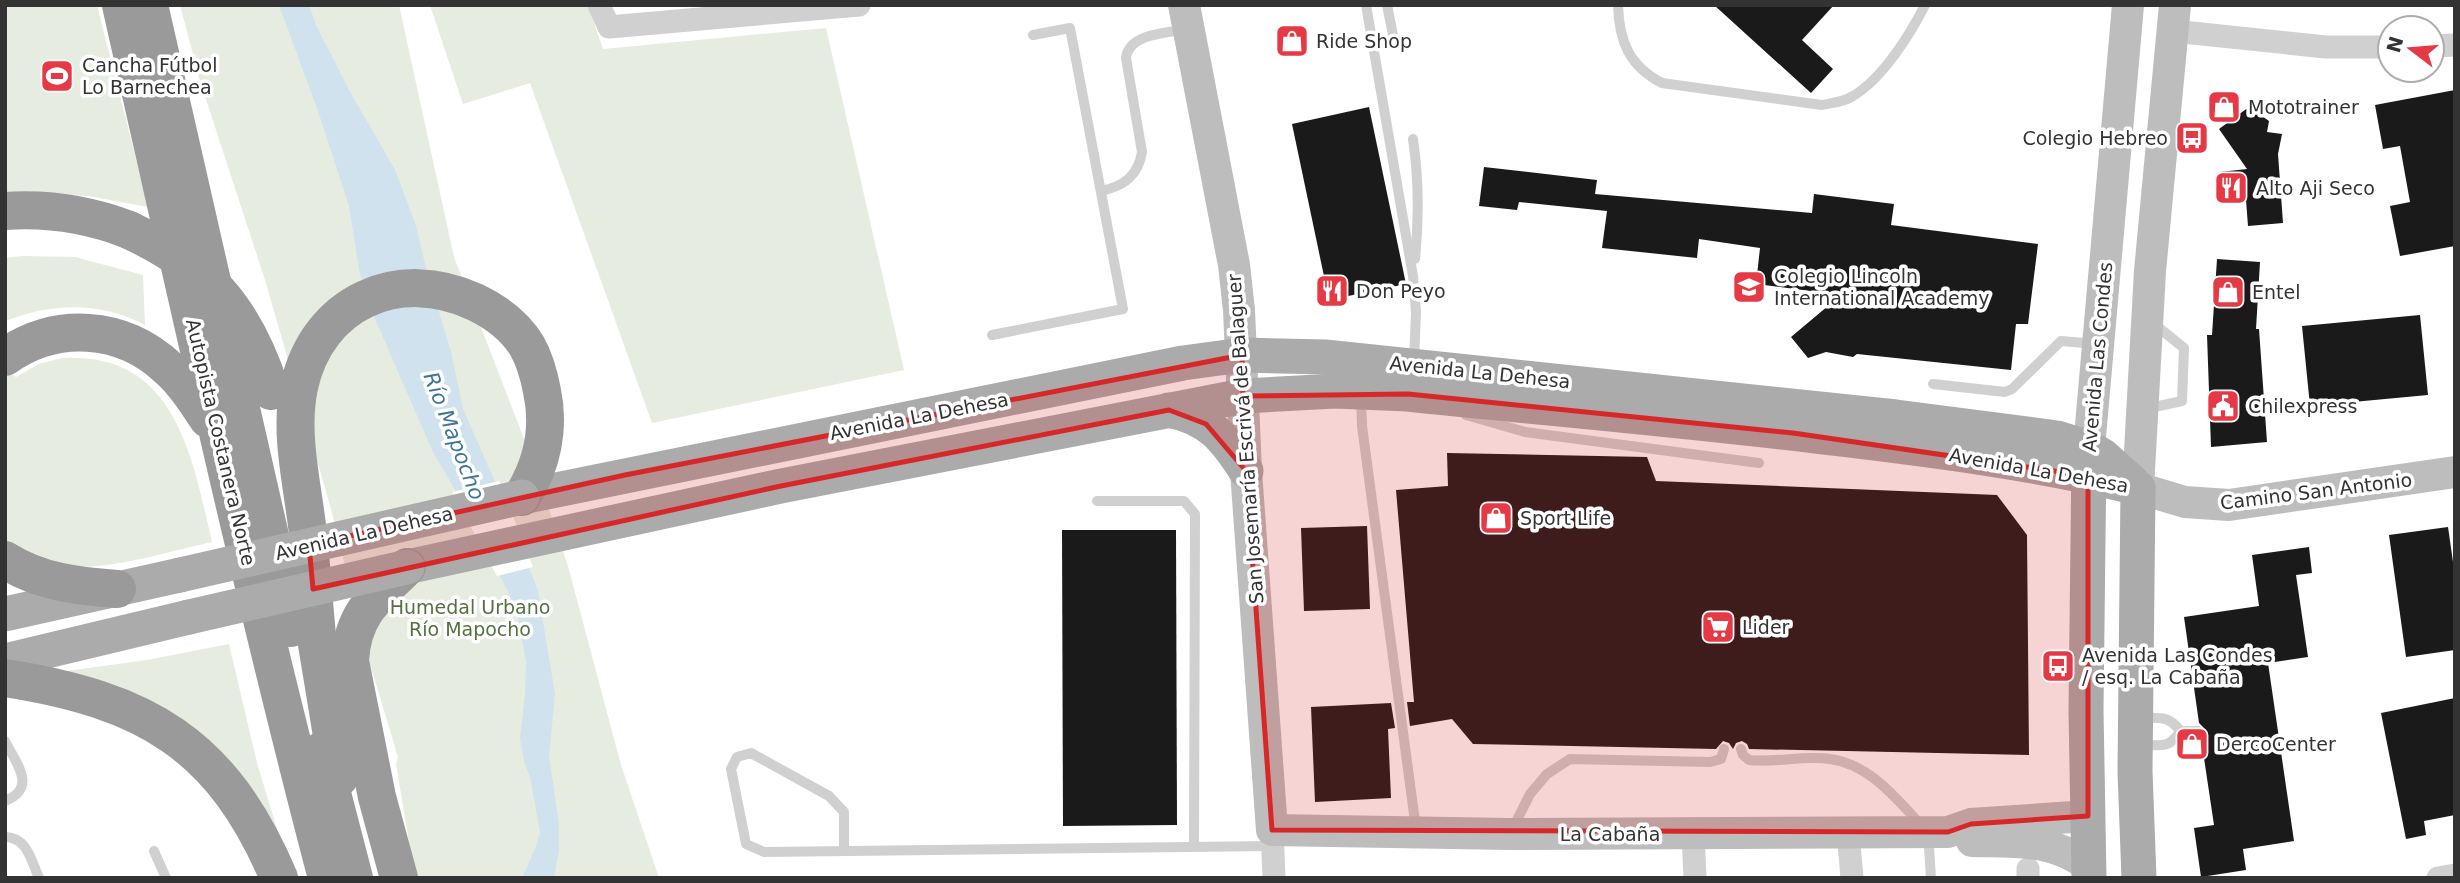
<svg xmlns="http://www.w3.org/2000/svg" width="2460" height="883" viewBox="0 0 2460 883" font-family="'DejaVu Sans',sans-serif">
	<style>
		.green { fill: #e6ecdf }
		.water { fill: #cfe2ee }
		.pier { fill: #fff }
		.building { fill: #1a1a1a }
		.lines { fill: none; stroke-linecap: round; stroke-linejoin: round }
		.lane { stroke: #d0d0d0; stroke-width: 10 }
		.street { stroke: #d0d0d0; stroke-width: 23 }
		.secondary { stroke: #bdbdbd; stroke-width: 32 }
		.primary { stroke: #ababab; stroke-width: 35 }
		.highway { stroke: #9a9a9a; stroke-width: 38 }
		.primary-bridge { stroke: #ababab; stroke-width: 35 }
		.highway-bridge { stroke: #9a9a9a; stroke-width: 38 }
		.marked { fill: #d62828; fill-opacity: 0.2; stroke: #d62828; stroke-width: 5; stroke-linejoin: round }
		.labels { text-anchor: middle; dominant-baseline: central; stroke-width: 7; stroke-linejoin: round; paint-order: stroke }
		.poi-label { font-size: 19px; fill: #333; stroke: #fff; text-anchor: start }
		.street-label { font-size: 19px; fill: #333; stroke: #fff }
		.park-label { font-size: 19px; fill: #56703f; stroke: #fff }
		.water-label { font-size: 21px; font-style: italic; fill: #3f7597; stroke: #fff }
	</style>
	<rect width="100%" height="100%" fill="#fff"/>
	<g class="green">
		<path d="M5 5H97L148 207 88 196 15 193 5 195Z"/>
		<path d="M180 5H399L454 257 534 465 568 566 621 765 659 878H415L396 764 398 757 366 651 331 509 265 280 200 81Z"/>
		<path d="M430 5H588L603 49 826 28 904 370 652 423 530 83 463 104Z"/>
		<path d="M22 256 75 257 143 275 145 325C100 301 52 303 5 321V258Z"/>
		<path d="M62 358C175 351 192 455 212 542 170 551 96 575 55 564 38 560 21 548 5 541V378L10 373 16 377 39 364Z"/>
		<path d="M229 644 257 763 292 878 234 792 52 673 147 660Z"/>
	</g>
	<path class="water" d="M279 5H309L316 25 349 90 395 170 416 226 426 268 451 352 463 409 498 488 538 591 555 694 549 756 559 824V850L554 878H522L535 849 540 832 530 777 524 762 520 738 525 695 526 662 517 610 473 521 432 450 366 298 359 269 349 206 318 111Z"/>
	<path class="pier" d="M499 481 533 567 497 576 452 492Z"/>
	<g class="building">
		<path d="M1714 5H1834L1802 40 1833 69 1811 93Z"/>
		<path d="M2455 90V246L2400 256 2390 206 2410 202 2400 146 2383 149 2375 105Z"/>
		<path d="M1369 107 1406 284 1329 300 1292 124Z"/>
		<path d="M2249 107 2269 121 2267 132 2282 134 2278 154 2283 223 2248 226 2246 200 2222 202 2220 172 2247 169 2219 129Z"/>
		<path d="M1484 167 1597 180 1595 194 1812 213 1814 194 1894 204 1891 225 2038 244 2028 324H2016L2011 370 1857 354 1853 357 1826 352 1808 358 1791 337 1841 295 1756 284 1760 248 1699 239 1697 258 1602 248 1607 211 1519 202 1517 210 1479 206Z"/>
		<path d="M2217 259 2260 262 2256 329H2259L2267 442 2211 447 2207 335H2212Z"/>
		<path d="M2420 315 2428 395 2310 406 2302 326Z"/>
		<path d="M1447 453 1647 457 1656 481 1997 495 2027 535 2029 755 1749 749 1747 744 1742 741 1736 743 1733 749 1729 743 1723 741 1716 749 1473 744 1452 719 1410 726 1407 702H1414L1396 490 1448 486Z"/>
		<path d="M1367 526 1370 609 1304 611 1301 528Z"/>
		<path d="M2448 527 2455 576V650L2406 657 2389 535Z"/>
		<path d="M1062 530H1176L1177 825 1063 826Z"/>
		<path d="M2309 547 2312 573 2296 575 2308 657 2268 663 2294 841 2243 849 2246 870 2201 877 2194 828 2214 825 2201 738 2206 730 2199 723 2184 617 2259 606 2252 555Z"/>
		<path d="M2455 698V815L2424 821 2426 835 2406 839 2381 713Z"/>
		<path d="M1391 703 1395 728 1388 729 1391 798 1315 802 1311 707Z"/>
	</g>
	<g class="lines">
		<g class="lane">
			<path d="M1366 5 1413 276 1416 312 1414 362"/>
			<path d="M1387 5 1394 40"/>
			<path d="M1618 5C1619 41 1629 66 1662 83L1822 105C1832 103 1844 102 1853 96 1882 79 1910 35 1925 5"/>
			<path d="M1413 139C1419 180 1419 219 1415 259"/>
			<path d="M1101 191C1124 186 1138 176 1142 152L1126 58C1129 33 1168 33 1187 29"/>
			<path d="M992 335 1123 309 1070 28 1033 35"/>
			<path d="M1933 384 2005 392 2012 389 2061 341 2095 344"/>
			<path d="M1361 397 1362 426 1416 829"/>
			<path d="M2145 409 2182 401 2184 348 2153 323"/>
			<path d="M1466 415 1525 432 1759 463"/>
			<path d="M1097 501H1184L1195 514 1194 846"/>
			<path d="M2140 718C2157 718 2170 715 2180 731"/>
			<path d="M2180 731H2198"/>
			<path d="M5 741C16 763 38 788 5 801"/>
			<path d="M2141 745C2160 745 2170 749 2180 731"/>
			<path d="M1741 749 1743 755 1749 760C1776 763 1804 755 1830 759 1872 764 1900 804 1928 832L1931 878"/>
			<path d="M1512 830 1530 794 1547 774 1570 759 1710 762 1721 759 1724 749"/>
			<path d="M5 837C27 837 31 860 39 878"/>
			<path d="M154 851 166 878"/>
			<path d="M844 851V812L829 796 751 753 737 757 731 769 746 844 764 852 1273 846"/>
		</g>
		<g class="street">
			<path d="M599 5 609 27 859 5"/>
			<path d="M2173 31 2326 47H2390"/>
			<path d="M2432 46 2455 45"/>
			<path d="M1272 830 1274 878"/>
			<path d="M1848 832 1852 878"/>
			<path d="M1693 833 1695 878"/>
			<path d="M2028 869V878"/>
			<path d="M2438 878 2455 875"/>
		</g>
		<g class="secondary">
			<path d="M1184 5 1234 265 1239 310 1246 471 1272 830 1510 834 1948 832 1971 824 2088 816"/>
			<path d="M2175 5 2150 271 2138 488 2185 502 2229 505 2455 472"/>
			<path d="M2089 448 2128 5"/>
			<path d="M1972 841C2015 842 2052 838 2089 866"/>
		</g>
		<g class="primary">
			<path d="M1169 410C1209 418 1225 438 1246 471"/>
			<path d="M2089 455 2086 710 2089 878"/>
			<path d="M2138 488 2135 772 2139 878"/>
			<path d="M522 497 1183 363 1242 355 1325 357 1896 417 2057 438 2089 448 2103 456 2132 482"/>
			<path d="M407 567 781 486 1243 396 1335 391 1408 394C1552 409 1696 421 1840 439 1940 451 2040 464 2138 488"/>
			<path d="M5 614 180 575"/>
			<path d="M5 661 189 617"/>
		</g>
		<g class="highway">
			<path d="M121 5C187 297 251 589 327 878"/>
			<path d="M149 5 291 628"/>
			<path d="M5 211C49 208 88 214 129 230"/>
			<path d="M5 357C56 321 122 325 168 368 184 382 196 401 208 419"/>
			<path d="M5 560C40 582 77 586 117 589"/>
			<path d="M313 620 339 778"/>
			<path d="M318 645C314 608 312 571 308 534 303 486 289 435 299 387 317 302 399 266 475 302 496 312 515 326 527 346 535 360 539 375 542 391 550 428 542 465 522 497"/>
			<path d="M5 678C145 700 222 743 279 878"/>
			<path d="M321 751 354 878"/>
			<path d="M399 878 377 797 350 661C352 615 375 597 407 567"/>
		</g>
		<g class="primary-bridge">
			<path d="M180 575 522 497"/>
			<path d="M189 617 407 567"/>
		</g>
		<path class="highway-bridge" d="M129 230C208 267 244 308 271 391"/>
	</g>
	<path class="marked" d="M1242 355 1243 396 1408 394 1793 433 2088 476V816L1971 824 1948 832 1272 830 1246 471 1206 424 1169 410 781 486 313 589 309 545 625 475Z"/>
	<defs>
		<symbol id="shop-square" viewBox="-11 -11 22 22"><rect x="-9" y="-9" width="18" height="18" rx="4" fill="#e63946" stroke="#fff"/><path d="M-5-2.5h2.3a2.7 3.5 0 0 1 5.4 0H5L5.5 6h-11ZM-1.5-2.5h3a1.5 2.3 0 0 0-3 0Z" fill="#fff"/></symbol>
		<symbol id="stadium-square" viewBox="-11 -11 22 22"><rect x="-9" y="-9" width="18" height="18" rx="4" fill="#e63946" stroke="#fff"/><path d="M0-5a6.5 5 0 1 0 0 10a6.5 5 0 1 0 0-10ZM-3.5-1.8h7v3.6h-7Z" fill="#fff"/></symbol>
		<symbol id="bus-square" viewBox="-11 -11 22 22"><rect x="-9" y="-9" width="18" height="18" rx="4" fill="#e63946" stroke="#fff"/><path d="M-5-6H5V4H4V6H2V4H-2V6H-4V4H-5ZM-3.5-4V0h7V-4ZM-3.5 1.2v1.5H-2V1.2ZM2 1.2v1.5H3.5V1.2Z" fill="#fff"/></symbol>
		<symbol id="restaurant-square" viewBox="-11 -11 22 22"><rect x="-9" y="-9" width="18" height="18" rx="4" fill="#e63946" stroke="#fff"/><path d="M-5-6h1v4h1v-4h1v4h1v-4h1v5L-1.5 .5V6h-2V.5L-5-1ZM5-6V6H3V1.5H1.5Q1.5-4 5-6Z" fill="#fff"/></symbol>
		<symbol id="school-square" viewBox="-11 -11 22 22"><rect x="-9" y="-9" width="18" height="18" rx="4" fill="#e63946" stroke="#fff"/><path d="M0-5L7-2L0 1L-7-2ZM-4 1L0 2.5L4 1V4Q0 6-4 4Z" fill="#fff"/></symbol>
		<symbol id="civic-square" viewBox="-11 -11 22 22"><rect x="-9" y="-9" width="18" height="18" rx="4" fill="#e63946" stroke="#fff"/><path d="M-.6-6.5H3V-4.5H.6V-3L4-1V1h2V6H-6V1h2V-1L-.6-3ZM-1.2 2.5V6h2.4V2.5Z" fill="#fff"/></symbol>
		<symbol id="supermarket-square" viewBox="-11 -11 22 22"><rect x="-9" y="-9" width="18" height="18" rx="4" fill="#e63946" stroke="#fff"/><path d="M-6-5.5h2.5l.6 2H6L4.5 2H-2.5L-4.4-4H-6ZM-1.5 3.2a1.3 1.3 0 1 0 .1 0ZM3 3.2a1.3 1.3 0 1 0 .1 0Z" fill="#fff"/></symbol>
	</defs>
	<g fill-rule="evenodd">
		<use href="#shop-square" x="1273" y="22" width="38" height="38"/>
		<use href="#stadium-square" x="38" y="57" width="38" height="38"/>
		<use href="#shop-square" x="2205" y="88" width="38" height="38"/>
		<use href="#bus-square" x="2173" y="119" width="38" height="38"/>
		<use href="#restaurant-square" x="2212" y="169" width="38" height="38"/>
		<use href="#school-square" x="1730" y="268" width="38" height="38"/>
		<use href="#restaurant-square" x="1313" y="272" width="38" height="38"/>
		<use href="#shop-square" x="2209" y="273" width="38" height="38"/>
		<use href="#civic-square" x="2204" y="387" width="38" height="38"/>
		<use href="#shop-square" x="1477" y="499" width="38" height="38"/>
		<use href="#supermarket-square" x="1699" y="608" width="38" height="38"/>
		<use href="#bus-square" x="2039" y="647" width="38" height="38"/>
		<use href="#shop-square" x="2173" y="725" width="38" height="38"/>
	</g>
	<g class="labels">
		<g class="poi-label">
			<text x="1316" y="41">Ride Shop</text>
			<text x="82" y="65">Cancha Fútbol<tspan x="82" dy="22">Lo Barnechea</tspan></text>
			<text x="2248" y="107">Mototrainer</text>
			<text x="2168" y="138" text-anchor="end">Colegio Hebreo</text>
			<text x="2256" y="188">Alto Aji Seco</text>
			<text x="1774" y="276">Colegio Lincoln<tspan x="1774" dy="22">International Academy</tspan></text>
			<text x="1356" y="291">Don Peyo</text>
			<text x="2252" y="292">Entel</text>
			<text x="2248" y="406">Chilexpress</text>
			<text x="1520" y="518">Sport Life</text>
			<text x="1742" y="627">Lider</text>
			<text x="2082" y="655">Avenida Las Condes<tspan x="2082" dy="22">/ esq. La Cabaña</tspan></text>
			<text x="2216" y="744">DercoCenter</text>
		</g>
		<g class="street-label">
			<text transform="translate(2097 357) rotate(-85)">Avenida Las Condes</text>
			<text transform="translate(1480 372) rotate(6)">Avenida La Dehesa</text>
			<text transform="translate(919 416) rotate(-11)">Avenida La Dehesa</text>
			<text transform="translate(1245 439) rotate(-94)">San Josemaría Escrivá de Balaguer</text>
			<text transform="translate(221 442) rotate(77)">Autopista Costanera Norte</text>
			<text transform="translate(2039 470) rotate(10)">Avenida La Dehesa</text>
			<text transform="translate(2316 491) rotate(-7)">Camino San Antonio</text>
			<text transform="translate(364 533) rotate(-13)">Avenida La Dehesa</text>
			<text x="1610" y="834">La Cabaña</text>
		</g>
		<g class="park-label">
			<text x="470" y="607">Humedal Urbano<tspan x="470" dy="22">Río Mapocho</tspan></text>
		</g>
		<g class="water-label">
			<text transform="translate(454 436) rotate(69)">Río Mapocho</text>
		</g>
	</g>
	<rect width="2460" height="883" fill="none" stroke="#333333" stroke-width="14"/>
	<g transform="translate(2411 49) rotate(286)"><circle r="33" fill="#ffffff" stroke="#adadad" stroke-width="2"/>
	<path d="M0-5L12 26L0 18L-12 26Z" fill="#e63946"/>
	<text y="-10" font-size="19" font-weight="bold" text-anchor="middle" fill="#333333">N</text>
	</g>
</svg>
